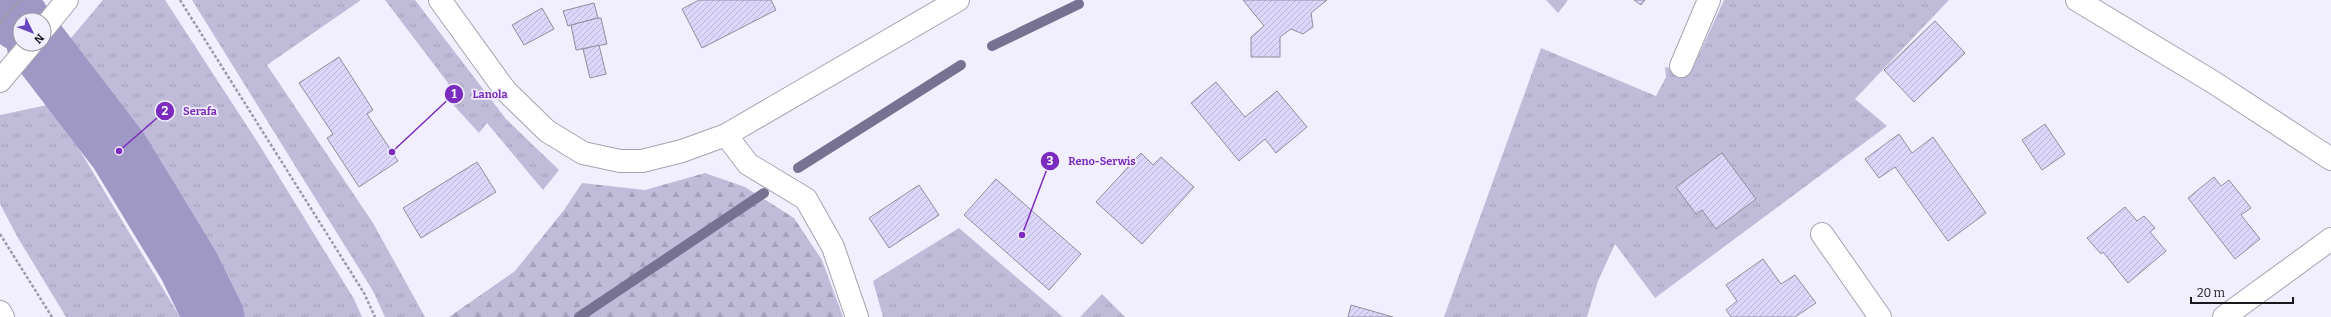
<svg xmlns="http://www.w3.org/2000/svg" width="2331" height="317" viewBox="0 0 2331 317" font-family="Bitter,serif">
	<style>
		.grass { fill: url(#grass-tufts) }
		.forest { fill: url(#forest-firs) }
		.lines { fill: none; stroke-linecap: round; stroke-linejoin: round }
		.stream { stroke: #787292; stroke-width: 10 }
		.river { stroke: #a098c4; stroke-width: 61 }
		.building { fill: url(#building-hatch); stroke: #908e9b }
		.minor-casing { stroke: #a5a3b1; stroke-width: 24 }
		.path { stroke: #9c9aa6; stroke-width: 2.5; stroke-dasharray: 3 2; stroke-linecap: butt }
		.minor { stroke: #fff; stroke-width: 22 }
		.leader { fill: none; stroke: #7b2cbf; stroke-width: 1.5 }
		.callout-dot { fill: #7b2cbf; stroke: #f1effe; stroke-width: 1.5 }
		.mark-label { font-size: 12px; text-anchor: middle; font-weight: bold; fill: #fff }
		.callout-label { font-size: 11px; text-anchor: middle; font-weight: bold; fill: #7b2cbf; stroke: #f1effe; stroke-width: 3.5; stroke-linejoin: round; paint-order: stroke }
	</style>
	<defs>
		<pattern id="grass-tufts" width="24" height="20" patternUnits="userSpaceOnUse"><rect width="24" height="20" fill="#c0bbd9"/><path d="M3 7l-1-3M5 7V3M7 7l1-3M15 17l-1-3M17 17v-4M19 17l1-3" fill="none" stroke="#a4a0ba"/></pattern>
		<pattern id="forest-firs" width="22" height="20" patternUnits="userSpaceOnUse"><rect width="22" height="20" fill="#c0bbd9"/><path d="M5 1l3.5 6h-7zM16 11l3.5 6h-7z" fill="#a4a0ba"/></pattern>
		<pattern id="building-hatch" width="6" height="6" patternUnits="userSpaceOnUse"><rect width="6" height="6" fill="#dcd6fb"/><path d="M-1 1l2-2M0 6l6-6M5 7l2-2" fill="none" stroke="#bcb7d7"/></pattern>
	</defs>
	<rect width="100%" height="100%" fill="#f1effe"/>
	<g class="grass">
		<path d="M103 0H165L260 146 354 299 362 317H241L183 205 60 51Z"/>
		<path d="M192 0H361L267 65 373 223 425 317H385L373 291Z"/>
		<path d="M385 0H415L506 119 559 170 543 190 487 123 479 133 447 98 448 83Z"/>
		<path d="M1546 0H1568L1558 13Z"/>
		<path d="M1724 0H1949L1855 99 1887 126 1655 298 1615 244 1598 281 1587 317H1444L1541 48 1656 96 1666 77 1665 67 1691 72Z"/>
		<path d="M52 104 180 317H66L18 238 0 204V115Z"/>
		<path d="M959 228 1063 317H883L873 281Z"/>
		<path d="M1102 294 1125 317H1080Z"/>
	</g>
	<path class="forest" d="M705 173 745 187 794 218 822 260 843 317H449L515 271 564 210 582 183 645 190Z"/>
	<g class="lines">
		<g class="stream">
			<path d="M992 46 1079 4"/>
			<path d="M798 168 961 65"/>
			<path d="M579 317 764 193"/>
		</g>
		<g class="river">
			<path d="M4 0 20 21"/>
			<path d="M37 44 119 151 189 266 214 317"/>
		</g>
	</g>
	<g class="building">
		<path d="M699 0H771L776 10 702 48 682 9Z"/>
		<path d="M1243 0H1327L1311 13 1313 27 1303 34 1291 29 1280 37V57H1251V37L1264 26Z"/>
		<path d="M1634 0H1645L1641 5Z"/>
		<path d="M594 3 598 18 568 26 563 11Z"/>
		<path d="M542 8 554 29 524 45 512 25Z"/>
		<path d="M598 18H601L607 44 576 50 571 25Z"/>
		<path d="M1935 21 1965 53 1914 102 1884 70Z"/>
		<path d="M599 45 606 74 590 78 583 49Z"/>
		<path d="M339 57 373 110 367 114 398 161 359 187 327 138 333 134 299 83Z"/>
		<path d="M1216 82 1245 117 1277 91 1307 127 1276 153 1265 139 1239 161 1191 103Z"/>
		<path d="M2045 124 2065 154 2042 170 2022 140Z"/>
		<path d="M1899 134 1912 153 1933 137 1986 213 1948 241 1895 167 1879 178 1865 159Z"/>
		<path d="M1141 153 1153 165 1161 157 1194 187 1142 244 1096 202Z"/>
		<path d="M1722 153 1756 199 1716 229 1702 210 1696 214 1676 187Z"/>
		<path d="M477 162 496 192 421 238 403 208Z"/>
		<path d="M2214 177 2221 186 2229 180 2251 208 2241 215 2260 239 2235 259 2188 198Z"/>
		<path d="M996 179 1081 254 1049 290 964 215Z"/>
		<path d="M919 185 939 215 889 248 869 218Z"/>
		<path d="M2125 207 2137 221 2144 216 2155 228 2150 232 2166 251 2128 283 2103 252 2101 254 2087 238Z"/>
		<path d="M1763 259 1781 284 1795 275 1816 303 1795 317H1731L1726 310 1737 301 1726 285Z"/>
		<path d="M1351 305 1393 317H1348Z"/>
	</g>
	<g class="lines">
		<defs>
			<g id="minor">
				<path d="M440 0 505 90 547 131 583 153 620 161H642L682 151 726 135 958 0"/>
				<path d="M2077 0 2213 82 2331 159"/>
				<path d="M44 28 67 0"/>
				<path d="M1681 66 1709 0"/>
				<path d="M0 81 31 44"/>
				<path d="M726 135 748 164 806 199 833 247 857 317"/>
				<path d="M1822 234 1880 317"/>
				<path d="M0 312 3 317"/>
				<path d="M2224 317 2331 239"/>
			</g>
		</defs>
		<use href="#minor" class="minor-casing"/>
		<g class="path">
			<path d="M180 0 364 293 375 317"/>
			<path d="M0 23 20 0"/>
			<path d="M0 234 52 317"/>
		</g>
		<use href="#minor" class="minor"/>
	</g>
	<path class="leader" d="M392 152L454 94M119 151L165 111M1022 235L1050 161"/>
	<g class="callout-dot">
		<circle cx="392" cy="152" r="4"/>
		<circle cx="119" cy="151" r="4"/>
		<circle cx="1022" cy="235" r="4"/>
		<circle cx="454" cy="94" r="10"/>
		<circle cx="165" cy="111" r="10"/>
		<circle cx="1050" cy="161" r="10"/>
	</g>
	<g class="mark-label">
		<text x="454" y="98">1</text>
		<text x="165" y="115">2</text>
		<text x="1050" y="165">3</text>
	</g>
	<g class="callout-label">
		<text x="490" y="98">Lanola</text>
		<text x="200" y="115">Serafa</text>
		<text x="1102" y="165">Reno-Serwis</text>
	</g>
	<g transform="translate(32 32) rotate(133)"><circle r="19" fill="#f1effe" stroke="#9b99a4"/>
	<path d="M0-3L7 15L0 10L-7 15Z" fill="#6945bd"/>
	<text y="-6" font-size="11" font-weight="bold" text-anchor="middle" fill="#19181e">N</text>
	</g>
	<path d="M2191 297v6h102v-6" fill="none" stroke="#19181e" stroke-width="2"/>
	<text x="2197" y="297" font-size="12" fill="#19181e" stroke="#f1effe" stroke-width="3" paint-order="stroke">20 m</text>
</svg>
